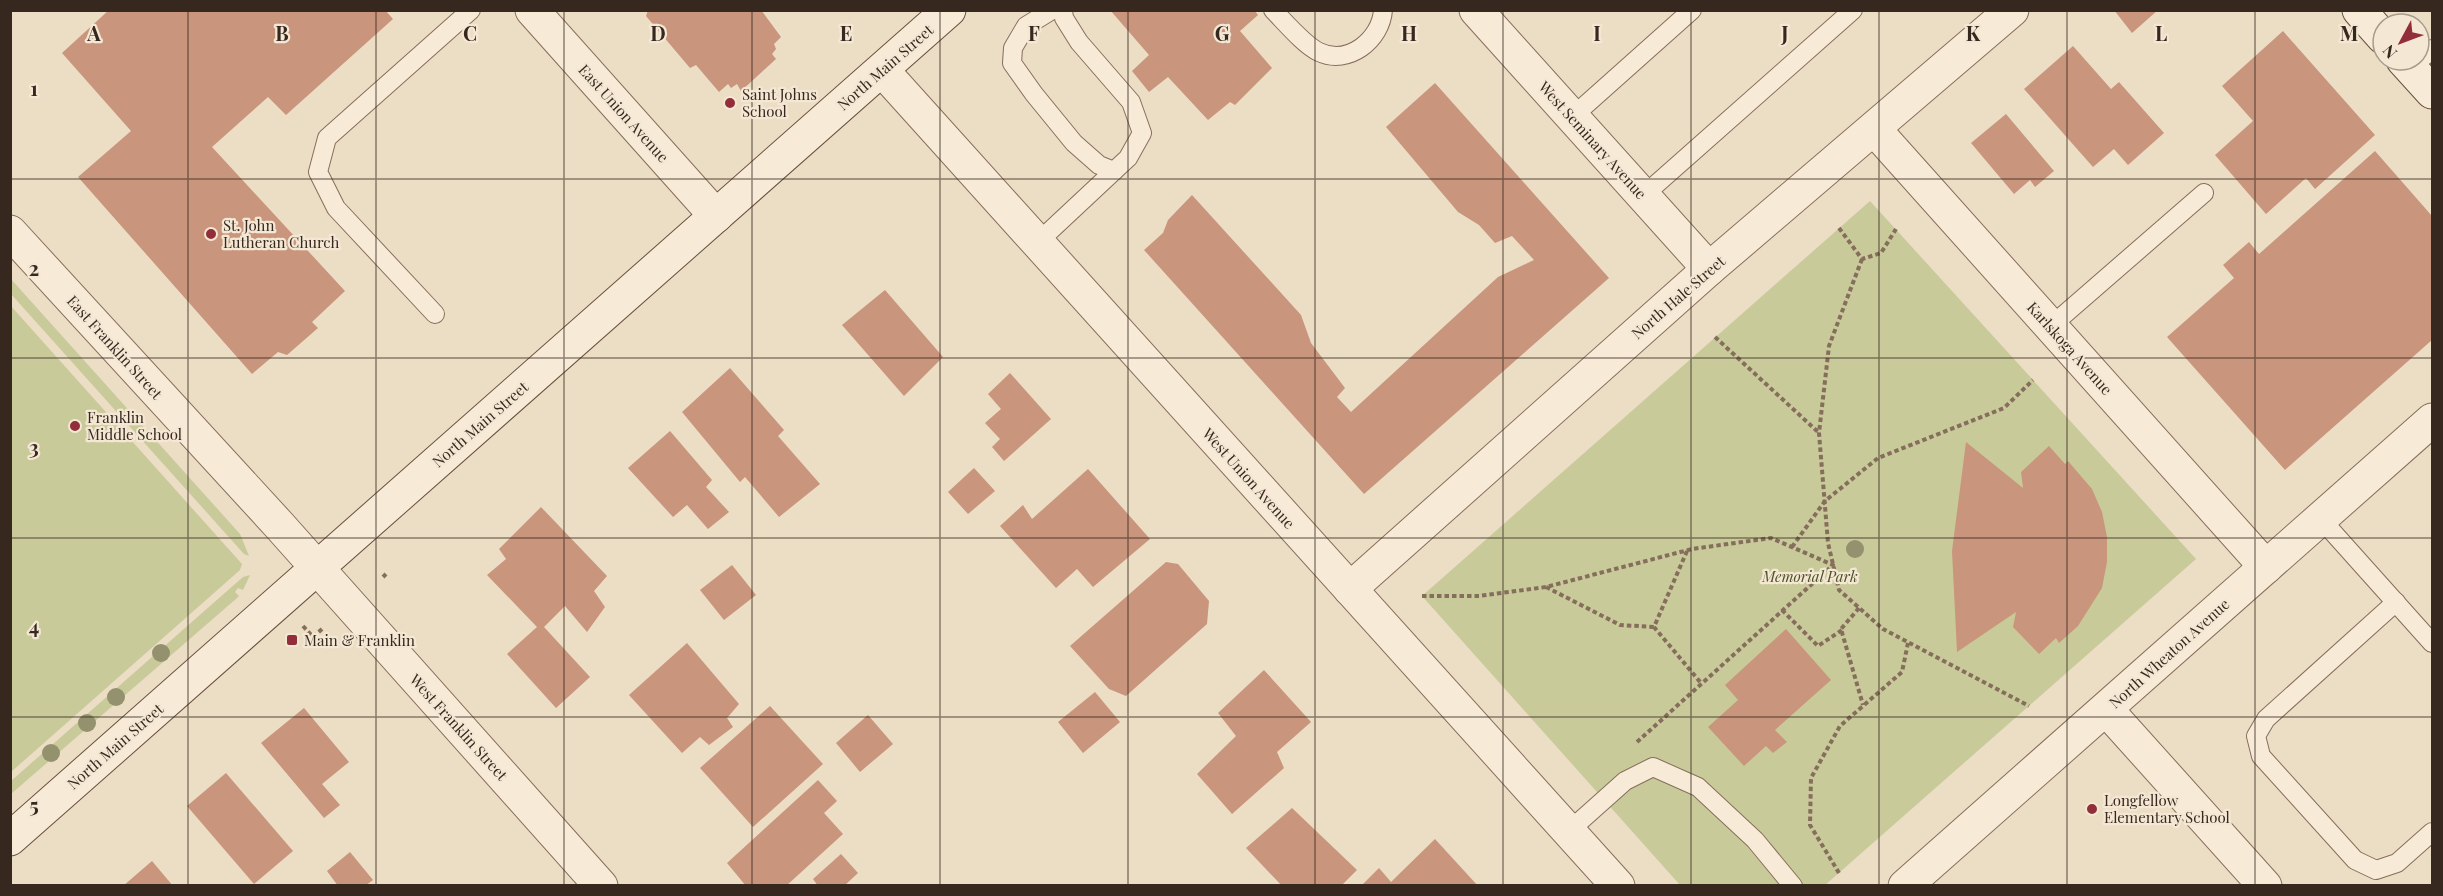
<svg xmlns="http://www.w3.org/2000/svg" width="2443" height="896" viewBox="0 0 2443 896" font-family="'Playfair Display',serif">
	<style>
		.green { fill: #c9ca99 }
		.building { fill: #c9957c }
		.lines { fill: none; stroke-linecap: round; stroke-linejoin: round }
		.lane-casing { stroke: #866e5c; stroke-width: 20 }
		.street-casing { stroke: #866e5c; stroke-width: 35 }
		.secondary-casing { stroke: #68503f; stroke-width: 35 }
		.path { stroke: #866e5c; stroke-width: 4; stroke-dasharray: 4.5 3; stroke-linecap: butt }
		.lane { stroke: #f7ebd8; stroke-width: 18 }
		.street { stroke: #f7ebd8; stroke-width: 33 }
		.secondary { stroke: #f7ebd8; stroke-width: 33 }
		.tree { fill: #94916e }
		.grid { fill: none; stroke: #37281f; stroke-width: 1.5; stroke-opacity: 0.55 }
		.poi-dot { fill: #922e39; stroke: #f4e8d4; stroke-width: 2 }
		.labels { text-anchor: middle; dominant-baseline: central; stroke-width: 4.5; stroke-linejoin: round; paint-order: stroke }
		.street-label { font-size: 15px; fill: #37281f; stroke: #f4e8d4 }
		.poi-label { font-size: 15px; fill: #37281f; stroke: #f4e8d4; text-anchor: start }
		.park-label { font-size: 15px; font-style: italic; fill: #4c5227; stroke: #f4e8d4 }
		.grid-label { font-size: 20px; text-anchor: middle; font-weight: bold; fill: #37281f; stroke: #f4e8d4; stroke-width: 4.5; stroke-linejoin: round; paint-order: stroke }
	</style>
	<rect width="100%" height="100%" fill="#ecddc5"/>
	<g class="green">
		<path d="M1870 201 2196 559 1824 886 1680 885 1422 596Z"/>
		<path d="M10 278 240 534 249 556 244 554 11 294Z"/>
		<path d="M10 305 242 564 240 570 11 772Z"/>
		<path d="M250 575 243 590 238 588 235 592 239 596 237 598 11 794V781L243 577Z"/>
	</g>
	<g class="building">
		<path d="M109 10H385L393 19 286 115 268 97 212 147 345 291 312 322 318 328 287 355 278 352 252 374 78 177 131 131 62 53Z"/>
		<path d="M648 10H761L781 37 774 44 776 49 772 54 776 59 741 91 737 84 731 88 728 84 719 92 696 65 690 68 646 16Z"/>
		<path d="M1110 10H1254L1258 15 1240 31 1272 68 1235 105 1230 102 1208 120 1168 77 1149 92 1132 71 1149 55Z"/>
		<path d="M2114 10H2158L2132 33Z"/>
		<path d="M2283 31 2375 135 2315 189 2306 178 2266 214 2215 155 2253 121 2222 86Z"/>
		<path d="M2073 46 2111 89 2119 82 2164 133 2128 165 2114 149 2093 167 2024 89Z"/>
		<path d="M1435 83 1609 278 1364 494 1144 250 1163 233 1168 220 1192 195 1301 315 1311 343 1345 388 1337 397 1351 412 1498 277 1534 260 1512 236 1495 243 1479 225 1458 212 1386 127Z"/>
		<path d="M2006 114 2054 171 2035 187 2030 180 2014 194 1971 143Z"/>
		<path d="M2375 151 2432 216V340L2285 470 2167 337 2234 278 2223 265 2249 242 2259 254Z"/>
		<path d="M885 290 943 357 904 396 842 325Z"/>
		<path d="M730 368 784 430 778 436 820 484 779 517 745 477 740 482 682 412Z"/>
		<path d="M1010 373 1051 419 1004 461 992 447 1000 439 985 423 1001 409 988 394Z"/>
		<path d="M670 431 712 480 706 487 729 512 708 529 687 505 673 517 628 468Z"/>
		<path d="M1966 442 2023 488 2021 472 2049 446 2065 464 2068 461 2092 489 2102 512 2107 537V562L2102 588 2078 626 2059 643 2056 638 2039 654 2013 627 2016 612 1957 652 1952 551Z"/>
		<path d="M974 468 995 491 968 514 948 492Z"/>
		<path d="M1088 469 1150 539 1093 587 1077 569 1056 588 1000 526 1023 505 1032 519Z"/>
		<path d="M541 507 607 576 594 591 605 607 587 632 565 606 544 627 590 677 556 708 507 654 537 627 487 575 506 559 499 549Z"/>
		<path d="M1166 562 1178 564 1209 601 1207 624 1126 696 1109 689 1070 646Z"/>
		<path d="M732 565 756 595 724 620 700 590Z"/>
		<path d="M1786 629 1831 680 1775 730 1787 742 1773 753 1766 746 1744 766 1708 727 1738 700 1725 685Z"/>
		<path d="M687 643 739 704 727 718 733 727 709 745 700 737 682 753 629 695Z"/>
		<path d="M1264 670 1311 722 1277 752 1284 768 1232 814 1197 774 1236 736 1218 713Z"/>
		<path d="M1095 692 1120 722 1083 753 1058 722Z"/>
		<path d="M770 706 823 764 753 827 700 768Z"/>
		<path d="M304 708 349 762 322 784 340 805 324 818 261 743Z"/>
		<path d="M868 715 893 744 860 772 836 743Z"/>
		<path d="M226 773 293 851 254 884 187 806Z"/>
		<path d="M818 780 837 801 824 813 843 834 786 886H746L727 863Z"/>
		<path d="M1292 808 1357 870 1341 886H1282L1246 848Z"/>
		<path d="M1435 839 1478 886H1361L1379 868 1391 882Z"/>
		<path d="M350 852 373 880 365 886H338L327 871Z"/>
		<path d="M841 854 858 873 844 886H818L813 879Z"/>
		<path d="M152 861 173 886H123Z"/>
	</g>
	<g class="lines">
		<defs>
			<g id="lane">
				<path d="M1052 10 1026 26 1013 48 1012 63 1034 94 1074 143 1099 165 1114 171 1128 158 1142 133 1131 102 1079 42 1064 18 1063 10"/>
				<path d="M1273 10C1285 22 1304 45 1319 52 1348 66 1381 40 1383 10"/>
				<path d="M2411 68 2432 49"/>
				<path d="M1572 117 1692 10"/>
				<path d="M1644 195 1853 10"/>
				<path d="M1037 243 1114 171"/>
				<path d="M435 314 336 208 318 172 327 138 471 10"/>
				<path d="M2051 326 2204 193"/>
				<path d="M2321 519 2432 643"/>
				<path d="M2396 602 2266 719 2256 736 2261 756 2355 860 2376 870 2397 863 2432 832"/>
				<path d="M1569 831 1625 781 1653 767 1698 787 1755 840 1793 886"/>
			</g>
			<g id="street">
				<path d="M532 10 716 216"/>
				<path d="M1476 10 1709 269"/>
				<path d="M882 70 1618 886"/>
				<path d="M1875 130 2266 567"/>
				<path d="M10 232 279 525 601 886"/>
				<path d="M1350 589 1709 269 2012 10"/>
				<path d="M2106 709 2265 886"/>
				<path d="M1905 886 2432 420"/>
			</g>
			<g id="secondary">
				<path d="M2359 10 2383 37"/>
				<path d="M2403 60 2432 92"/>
				<path d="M10 839 949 10"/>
			</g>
		</defs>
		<use href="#lane" class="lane-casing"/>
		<use href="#street" class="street-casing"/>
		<use href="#secondary" class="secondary-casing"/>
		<g class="path">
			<path d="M1839 228 1862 259 1881 253 1896 229"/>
			<path d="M1862 259 1829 346 1819 433 1828 543 1839 590 1883 629 2029 706"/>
			<path d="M1715 337 1818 432"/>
			<path d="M1792 547 1825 501 1878 458 2004 408 2033 380"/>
			<path d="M1687 551 1654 627 1701 683"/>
			<path d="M383 577 386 574"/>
			<path d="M1546 587 1620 625 1654 627"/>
			<path d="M1422 596H1479L1546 587 1692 549 1771 538 1833 565 1637 742"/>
			<path d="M1859 608 1841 629 1863 705"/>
			<path d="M1782 610 1818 646 1842 630"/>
			<path d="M303 626 313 637 322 629"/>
			<path d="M1839 873 1810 825 1811 778 1840 726 1902 672 1908 643"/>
		</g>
		<use href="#lane" class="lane"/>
		<use href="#street" class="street"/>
		<use href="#secondary" class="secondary"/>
	</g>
	<g class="tree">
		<circle cx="1855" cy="549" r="9"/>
		<circle cx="161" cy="653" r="9"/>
		<circle cx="116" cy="697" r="9"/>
		<circle cx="87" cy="723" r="9"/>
		<circle cx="51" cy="753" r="9"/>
	</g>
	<path class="grid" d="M188 10V886M376 10V886M564 10V886M752 10V886M940 10V886M1128 10V886M1315 10V886M1503 10V886M1691 10V886M1879 10V886M2067 10V886M2255 10V886M10 179H2432M10 358H2432M10 538H2432M10 717H2432"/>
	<g class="poi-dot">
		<circle cx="730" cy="103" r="6"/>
		<circle cx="211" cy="234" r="6"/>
		<circle cx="75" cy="426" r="6"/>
		<rect x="286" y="634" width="12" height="12" rx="3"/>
		<circle cx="2092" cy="809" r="6"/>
	</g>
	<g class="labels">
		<g class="street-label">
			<text transform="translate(885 67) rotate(-41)">North Main Street</text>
			<text transform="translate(624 113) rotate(48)">East Union Avenue</text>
			<text transform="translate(1593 140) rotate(48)">West Seminary Avenue</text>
			<text transform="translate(1678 297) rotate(-41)">North Hale Street</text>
			<text transform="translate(115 347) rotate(48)">East Franklin Street</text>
			<text transform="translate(2070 348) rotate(48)">Karlskoga Avenue</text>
			<text transform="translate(480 424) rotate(-41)">North Main Street</text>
			<text transform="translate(1249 478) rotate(48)">West Union Avenue</text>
			<text transform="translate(2169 653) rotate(-42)">North Wheaton Avenue</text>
			<text transform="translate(459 727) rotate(48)">West Franklin Street</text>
			<text transform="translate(115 746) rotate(-41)">North Main Street</text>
		</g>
		<g class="poi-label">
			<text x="742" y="94">Saint Johns<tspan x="742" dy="17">School</tspan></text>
			<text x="223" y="225">St. John<tspan x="223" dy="17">Lutheran Church</tspan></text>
			<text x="87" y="417">Franklin<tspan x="87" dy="17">Middle School</tspan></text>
			<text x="304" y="640">Main &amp; Franklin</text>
			<text x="2104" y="800">Longfellow<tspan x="2104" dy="17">Elementary School</tspan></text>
		</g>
		<g class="park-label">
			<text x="1810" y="576">Memorial Park</text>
		</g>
	</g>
	<g class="grid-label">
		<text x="94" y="41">A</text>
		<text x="282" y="41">B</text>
		<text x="470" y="41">C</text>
		<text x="658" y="41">D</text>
		<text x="846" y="41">E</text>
		<text x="1034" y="41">F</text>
		<text x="1222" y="41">G</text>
		<text x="1409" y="41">H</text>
		<text x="1597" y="41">I</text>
		<text x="1785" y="41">J</text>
		<text x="1973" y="41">K</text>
		<text x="2161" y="41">L</text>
		<text x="2349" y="41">M</text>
		<text x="34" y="96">1</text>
		<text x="34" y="276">2</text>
		<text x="34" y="455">3</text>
		<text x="34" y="634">4</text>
		<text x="34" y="813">5</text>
	</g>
	<rect width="2443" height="896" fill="none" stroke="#37281f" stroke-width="24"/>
	<g transform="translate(2401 42) rotate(229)"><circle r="28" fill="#f4e8d4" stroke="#a89b8c" stroke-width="1.5"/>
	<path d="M0-4.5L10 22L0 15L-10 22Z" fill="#922e39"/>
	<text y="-9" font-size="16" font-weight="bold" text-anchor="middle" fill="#37281f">N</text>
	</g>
</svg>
